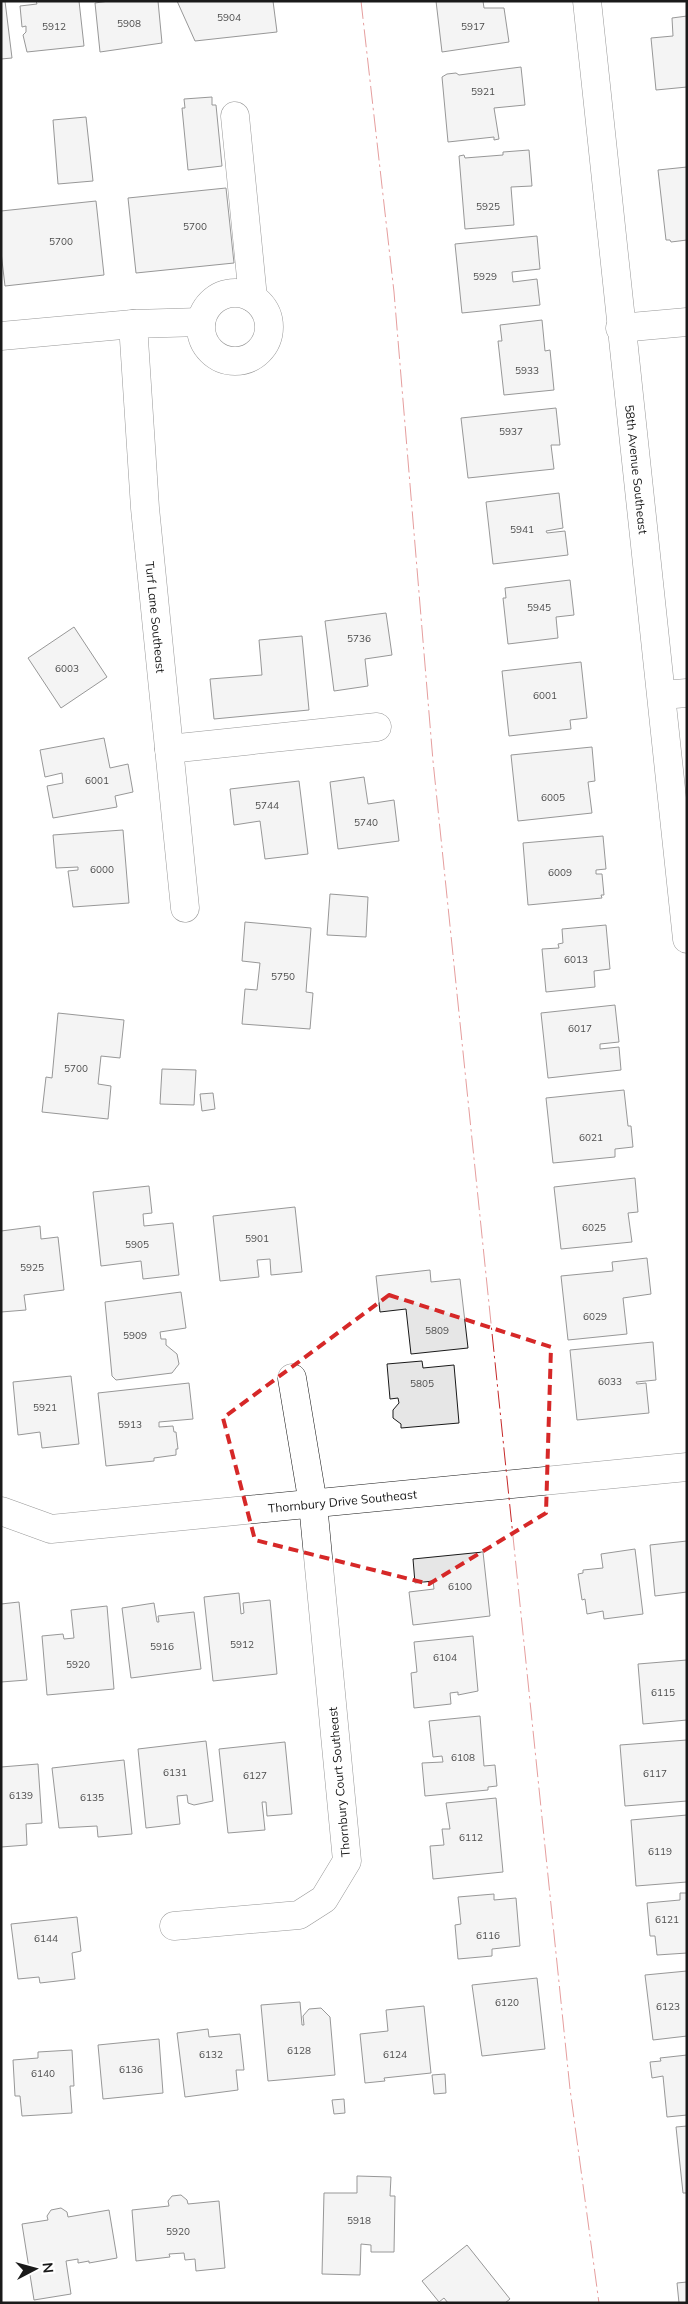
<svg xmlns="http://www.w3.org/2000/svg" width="688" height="2304" viewBox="0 0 688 2304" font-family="Mulish,sans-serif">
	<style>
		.building { fill: #e6e6e6; stroke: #1a1a1a }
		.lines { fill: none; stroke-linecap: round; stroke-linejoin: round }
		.minor-casing { stroke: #1a1a1a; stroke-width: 29 }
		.minor { stroke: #fff; stroke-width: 28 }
		.power { stroke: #c62828; stroke-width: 1; stroke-dasharray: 18 4 2.5 4; stroke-linecap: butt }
		.marked { fill: none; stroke: #d62828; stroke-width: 4; stroke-dasharray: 10 6; stroke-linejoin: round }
		.labels { text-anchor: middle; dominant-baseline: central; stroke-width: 4; stroke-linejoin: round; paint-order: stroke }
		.number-label { font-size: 10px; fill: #4d4d4d }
		.street-label { font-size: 12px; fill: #1a1a1a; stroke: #fff }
	</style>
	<rect width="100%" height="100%" fill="#fff"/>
	<g class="building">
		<path d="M1 1H5L12 58 1 59Z"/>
		<path d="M36 1H79L84 46 27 52 23 35 26 32V26L22 27 20 6 37 4Z"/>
		<path d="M109 1H158L162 43 100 52 95 3Z"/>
		<path d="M177 1H273L277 32 195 41Z"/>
		<path d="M436 1H483L484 8H504L509 42 442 52Z"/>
		<path d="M687 16V87L656 90 651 38 673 36 672 18Z"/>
		<path d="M521 67 525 105 494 108 499 139 494 140V137L448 142 442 77 447 74 456 73 459 75Z"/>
		<path d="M212 97V105H216L222 166 188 170 182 108H185L184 99Z"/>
		<path d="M86 117 93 181 58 184 53 120Z"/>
		<path d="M529 150 532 186 511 187 514 225 465 229 459 156 464 155 465 158 503 155V152Z"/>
		<path d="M687 167V240L671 242 670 240H666L658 170Z"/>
		<path d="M226 188 234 263 136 273 128 198Z"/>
		<path d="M96 201 104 275 5 286 1 252V211Z"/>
		<path d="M537 236 540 269 512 272 513 282 537 279 540 305 462 313 455 244Z"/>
		<path d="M542 320 545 351 550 350 554 390 504 395 498 341H502L500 325Z"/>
		<path d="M556 408 560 445H551L554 469 468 478 461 418Z"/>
		<path d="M559 493 563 528 546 531 547 533 565 531 568 555 493 564 486 502Z"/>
		<path d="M570 580 574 615 556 617 558 638 508 644 503 598H506L505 588Z"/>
		<path d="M386 613 392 655 365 659 368 686 334 691 325 621Z"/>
		<path d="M74 627 107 677 61 708 28 658Z"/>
		<path d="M302 636 309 710 214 719 210 679 262 675 259 640Z"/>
		<path d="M581 662 587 718 570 720 571 729 509 736 502 671Z"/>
		<path d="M104 738 110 768 128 764 133 792 115 796 117 807 53 818 47 786 63 783 62 773 45 777 40 750Z"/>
		<path d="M592 747 595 781 588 782 592 813 518 821 511 755Z"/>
		<path d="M364 777 368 804 394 800 399 841 338 849 330 782Z"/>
		<path d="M299 781 308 854 265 859 260 821 234 825 230 789Z"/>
		<path d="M123 830 129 903 73 907 68 871 78 870V867L56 868 53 835Z"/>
		<path d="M603 836 606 869 596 870V874H602L604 895H601L602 898 528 905 523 843Z"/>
		<path d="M330 894 368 897 366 937 327 935Z"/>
		<path d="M245 922 311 928 306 992 313 993 310 1029 242 1024 245 989 257 990 260 963 242 961Z"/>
		<path d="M606 925 610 969 594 971 595 987 546 992 542 949 559 948 558 944 563 943 562 929Z"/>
		<path d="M615 1005 619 1042 600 1044V1049L619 1047 621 1070 548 1078 541 1013Z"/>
		<path d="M58 1013 124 1020 120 1058 101 1056 98 1084 111 1086 108 1119 42 1112 46 1077 52 1078Z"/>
		<path d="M162 1069 196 1070 194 1105 160 1104Z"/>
		<path d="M624 1090 628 1126H631L633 1147 615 1149V1157L553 1163 546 1098Z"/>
		<path d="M213 1093 215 1109 202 1111 200 1094Z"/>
		<path d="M635 1178 638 1212 628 1213 632 1242 561 1249 554 1187Z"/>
		<path d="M149 1186 152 1213 143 1214 144 1226 173 1223 179 1275 143 1279 141 1261 101 1266 93 1192Z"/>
		<path d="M295 1207 302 1272 271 1275 270 1259 257 1260 259 1277 220 1281 213 1216Z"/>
		<path d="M40 1226 41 1239 58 1237 64 1290 24 1295 26 1310 1 1312V1231Z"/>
		<path d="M647 1258 651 1294 623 1298 627 1334 568 1340 561 1276 613 1271 612 1262Z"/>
		<path d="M430 1270 431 1282 460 1279 468 1348 411 1354 406 1309 380 1312 376 1276Z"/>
		<path d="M181 1292 186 1328 160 1332 161 1339H166V1345L177 1354 179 1364 172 1373 116 1380 112 1376 105 1302Z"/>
		<path d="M653 1342 656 1380 636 1382 637 1384 646 1383 649 1413 577 1420 570 1350Z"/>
		<path d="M422 1361 423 1368 454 1365 459 1423 401 1428V1424L393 1418V1410L399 1403 398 1398 390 1399 387 1364Z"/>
		<path d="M71 1376 79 1444 42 1448 40 1432 18 1435 13 1382Z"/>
		<path d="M189 1383 193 1419 159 1422V1427L173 1426 174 1432H176L178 1449H176V1455L154 1458V1461L106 1466 98 1393Z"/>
		<path d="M687 1541V1592L655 1596 650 1545Z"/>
		<path d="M635 1549 643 1614 604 1619 603 1611 587 1614 585 1599 582 1600 578 1574 583 1573V1570L603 1568 601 1554Z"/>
		<path d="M483 1552 490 1616 413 1625 409 1592 434 1589 433 1581 415 1583 413 1559Z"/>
		<path d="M239 1593 241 1614 244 1613 243 1603 270 1600 277 1674 213 1681 204 1597Z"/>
		<path d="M19 1602 27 1680 1 1682V1604Z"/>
		<path d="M154 1603 157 1622H159L158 1616 194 1612 201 1669 131 1678 122 1608Z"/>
		<path d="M107 1606 114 1689 47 1695 42 1636 63 1634 64 1639 74 1638 71 1610Z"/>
		<path d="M473 1636 478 1691 458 1695V1692L450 1693 451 1704 414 1708 411 1673 417 1672 414 1642Z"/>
		<path d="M687 1660V1720L643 1724 638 1664Z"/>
		<path d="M480 1716 484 1766 495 1765 497 1786 488 1787V1790L425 1796 422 1763 443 1762 442 1756 433 1757 429 1721Z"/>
		<path d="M687 1740V1801L625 1806 620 1745Z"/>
		<path d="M206 1741 213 1801 194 1805 188 1803 187 1795 177 1796 180 1824 146 1828 138 1749Z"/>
		<path d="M285 1742 292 1814 267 1816 266 1802H262L265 1830 228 1833 219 1749Z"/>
		<path d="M124 1760 132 1834 98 1837 97 1826 59 1828 52 1768Z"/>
		<path d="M38 1764 42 1823 26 1824 27 1845 1 1847V1767Z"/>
		<path d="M496 1798 503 1872 433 1879 430 1846 444 1845 442 1829H450L446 1803Z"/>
		<path d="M687 1815V1882L636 1886 631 1820Z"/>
		<path d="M680 1893H687V1953L657 1955 655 1936H650L647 1903 680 1900Z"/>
		<path d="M494 1894V1900L516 1898 520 1946 492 1949V1956L458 1959 455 1925 461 1924 458 1897Z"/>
		<path d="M77 1917 81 1951 72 1953 75 1979 40 1983 39 1977 18 1979 11 1924Z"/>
		<path d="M687 1971V2036L653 2040 645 1975Z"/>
		<path d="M537 1978 545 2049 482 2056 472 1985Z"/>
		<path d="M300 2002 302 2025H304L303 2016 309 2009 321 2008 330 2017 335 2075 268 2081 261 2005Z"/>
		<path d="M424 2006 431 2073 384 2078 385 2081 365 2083 360 2034 388 2031 386 2010Z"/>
		<path d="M208 2029 209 2037 240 2034 244 2070H236L238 2090 185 2097 177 2033Z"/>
		<path d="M159 2039 163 2093 103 2099 98 2045Z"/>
		<path d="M72 2050 74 2086H70L72 2113 22 2116 20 2096H15L13 2060 38 2058V2052Z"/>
		<path d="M687 2055V2115L667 2117 663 2076 652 2078 650 2062 661 2061 660 2058Z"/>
		<path d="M445 2074 446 2093 434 2094 432 2075Z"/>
		<path d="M344 2099 345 2113 334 2114 332 2100Z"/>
		<path d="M687 2126V2193H683L676 2127Z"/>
		<path d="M357 2176 391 2177 390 2196H395L394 2252H371V2245L361 2244 360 2275 322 2274 324 2193H357Z"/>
		<path d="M181 2195 187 2200 188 2204 219 2201 225 2268 196 2271 195 2259 185 2260 184 2253 169 2254 170 2257 136 2261 132 2210 169 2206 168 2201 172 2196Z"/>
		<path d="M61 2208 67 2212 68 2217 109 2210 117 2258 89 2263V2261L78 2263V2259L66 2261 71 2294 34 2300 22 2224 48 2220 47 2216 51 2210Z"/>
		<path d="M467 2245 510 2299 505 2303H448L444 2298 439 2302 422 2281Z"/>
		<path d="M687 2282V2303H679L677 2283Z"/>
	</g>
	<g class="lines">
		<defs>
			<g id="minor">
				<path id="s1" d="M587 1 687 939"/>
				<path d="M235 116 253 298"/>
				<circle cx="235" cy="327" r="34"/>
				<path id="s2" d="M133 324 145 508 185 908"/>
				<path d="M620 328 687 322"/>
				<path d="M1 336 133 324 201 322"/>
				<path d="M662 695 687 693"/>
				<path d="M169 749 377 727"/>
				<path id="s3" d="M1 1511 51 1529 687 1467"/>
				<path d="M174 1926 299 1915 324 1899 347 1861 313 1504 292 1378"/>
			</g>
		</defs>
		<use href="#minor" class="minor-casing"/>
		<use href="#minor" class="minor"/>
		<path class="power" d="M361 1 394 292 433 761 570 2089 599 2303"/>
	</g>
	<path d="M0 0H688V2304H0ZM389 1295 551 1347 546 1513 429 1584 255 1540 223 1418Z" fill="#fff" fill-opacity=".55" fill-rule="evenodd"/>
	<path class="marked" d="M389 1295 551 1347 546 1513 429 1584 255 1540 223 1418Z"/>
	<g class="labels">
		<g class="number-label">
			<text x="229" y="17">5904</text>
			<text x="129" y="23">5908</text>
			<text x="54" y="26">5912</text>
			<text x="473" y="26">5917</text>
			<text x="483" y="91">5921</text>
			<text x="488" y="206">5925</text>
			<text x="195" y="226">5700</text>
			<text x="61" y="241">5700</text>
			<text x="485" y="276">5929</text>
			<text x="527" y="370">5933</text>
			<text x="511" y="431">5937</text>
			<text x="522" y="529">5941</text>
			<text x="539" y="607">5945</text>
			<text x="359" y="638">5736</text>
			<text x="67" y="668">6003</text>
			<text x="545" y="695">6001</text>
			<text x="97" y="780">6001</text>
			<text x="553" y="797">6005</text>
			<text x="267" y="805">5744</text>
			<text x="366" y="822">5740</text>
			<text x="102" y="869">6000</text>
			<text x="560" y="872">6009</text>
			<text x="576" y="959">6013</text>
			<text x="283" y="976">5750</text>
			<text x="580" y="1028">6017</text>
			<text x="76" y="1068">5700</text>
			<text x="591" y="1137">6021</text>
			<text x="594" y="1227">6025</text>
			<text x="257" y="1238">5901</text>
			<text x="137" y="1244">5905</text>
			<text x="32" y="1267">5925</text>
			<text x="595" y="1316">6029</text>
			<text x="437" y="1330">5809</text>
			<text x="135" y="1335">5909</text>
			<text x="610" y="1381">6033</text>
			<text x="422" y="1383">5805</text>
			<text x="45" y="1407">5921</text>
			<text x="130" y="1424">5913</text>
			<text x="460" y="1586">6100</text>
			<text x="242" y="1644">5912</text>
			<text x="162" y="1646">5916</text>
			<text x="445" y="1657">6104</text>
			<text x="78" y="1664">5920</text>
			<text x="663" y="1692">6115</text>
			<text x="463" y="1757">6108</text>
			<text x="175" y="1772">6131</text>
			<text x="655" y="1773">6117</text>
			<text x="255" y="1775">6127</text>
			<text x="21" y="1795">6139</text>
			<text x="92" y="1797">6135</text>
			<text x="471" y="1837">6112</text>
			<text x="660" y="1851">6119</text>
			<text x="667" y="1919">6121</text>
			<text x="488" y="1935">6116</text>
			<text x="46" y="1938">6144</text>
			<text x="507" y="2002">6120</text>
			<text x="668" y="2006">6123</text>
			<text x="299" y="2050">6128</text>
			<text x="211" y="2054">6132</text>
			<text x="395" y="2054">6124</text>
			<text x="131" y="2069">6136</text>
			<text x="43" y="2073">6140</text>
			<text x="359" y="2220">5918</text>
			<text x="178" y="2231">5920</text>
		</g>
		<g class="street-label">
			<text stroke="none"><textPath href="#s1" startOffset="471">58th Avenue Southeast</textPath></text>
			<text stroke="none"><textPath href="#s2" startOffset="294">Turf Lane Southeast</textPath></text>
			<text stroke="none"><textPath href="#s3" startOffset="346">Thornbury Drive Southeast</textPath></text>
			<text transform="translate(339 1782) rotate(-95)">Thornbury Court Southeast</text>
		</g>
	</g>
	<rect width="688" height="2304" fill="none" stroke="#1a1a1a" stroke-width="5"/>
	<g transform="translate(35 2269) rotate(84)" stroke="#ffffff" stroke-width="4" paint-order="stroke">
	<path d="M0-4L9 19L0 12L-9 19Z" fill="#1a1a1a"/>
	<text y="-8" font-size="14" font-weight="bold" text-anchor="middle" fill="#1a1a1a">N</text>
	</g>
</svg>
